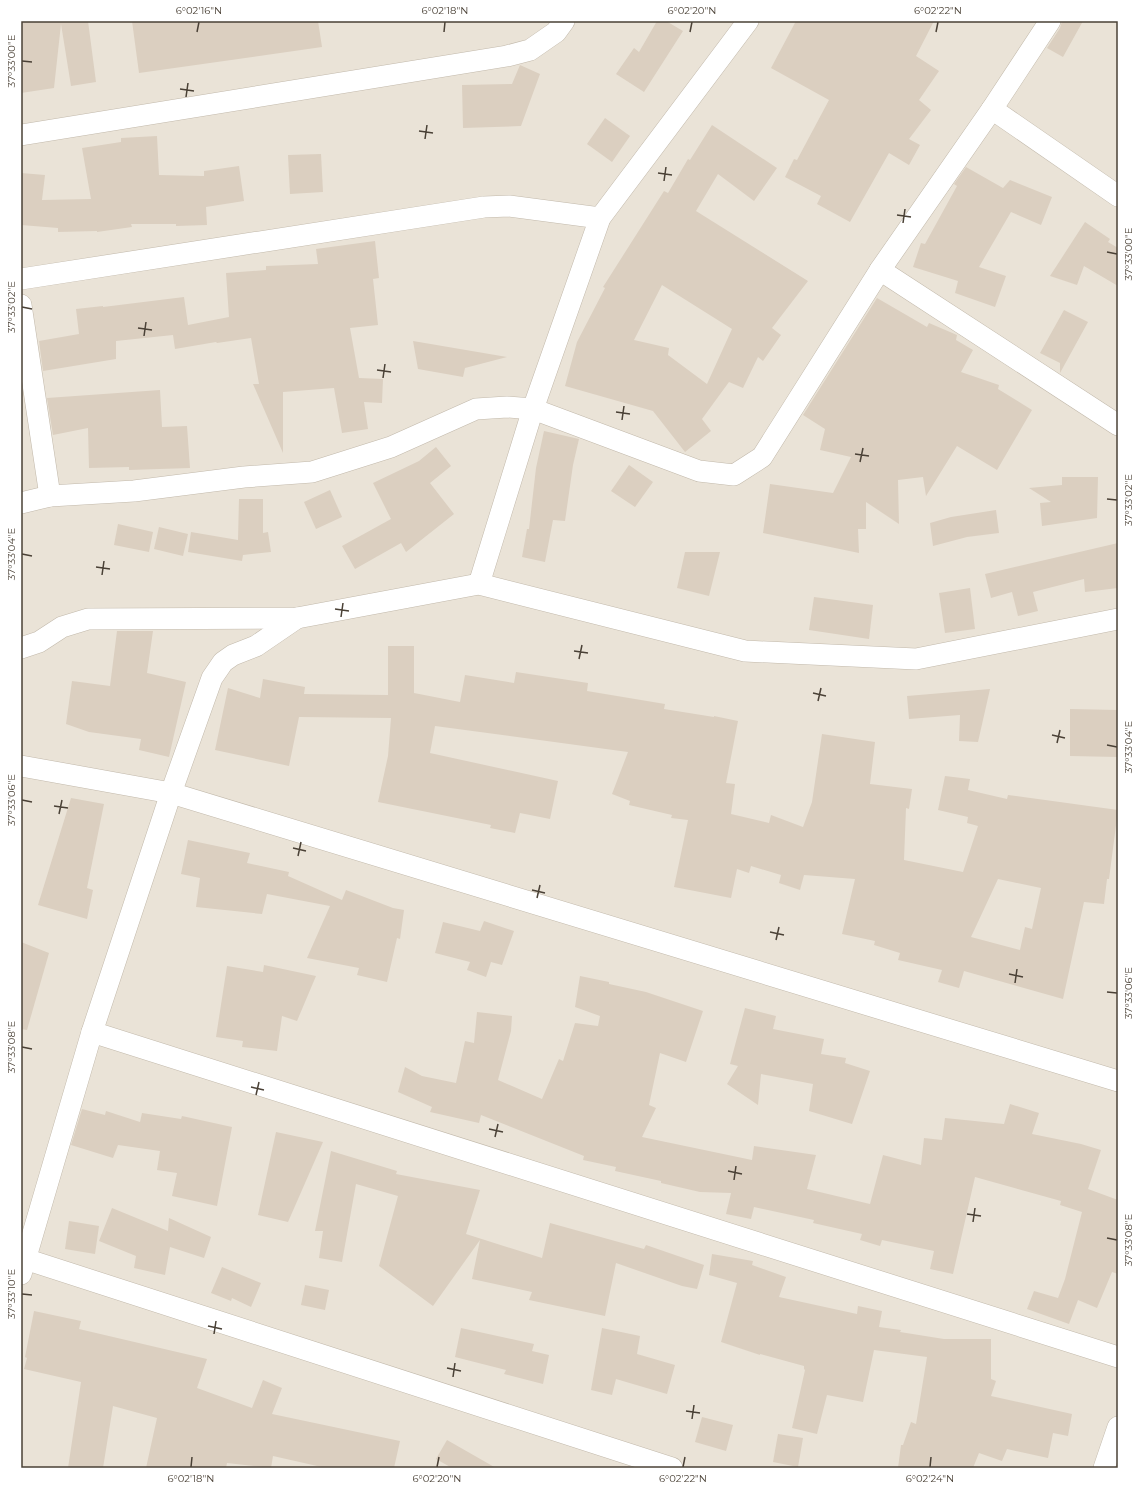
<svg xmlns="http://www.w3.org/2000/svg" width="1139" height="1489" viewBox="0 0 1139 1489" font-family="Montserrat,sans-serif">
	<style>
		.residential { fill: #eae3d7 }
		.building { fill: #dbcfc0; fill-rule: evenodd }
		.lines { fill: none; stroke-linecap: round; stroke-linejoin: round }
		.street-casing { stroke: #c2b9ab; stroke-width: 22 }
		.street { stroke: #fff; stroke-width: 21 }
		.ticks { fill: none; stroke: #4a4136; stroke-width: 1.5 }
		.neatline { fill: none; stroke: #4a4136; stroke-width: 1.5 }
		.ticks-label { font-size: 10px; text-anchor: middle; fill: #4a4136 }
	</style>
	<rect width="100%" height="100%" fill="#f5f1e9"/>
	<rect class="residential" x="21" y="21" width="1097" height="1447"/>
	<g class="building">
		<path d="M21 21H88L96 82 71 86 61 24 54 88 21 93Z"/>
		<path d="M132 21H318L322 47 139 73Z"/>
		<path d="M657 21H666L683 31 644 92 616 74 634 48 639 52Z"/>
		<path d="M796 21H934L916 56 939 71 919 100 931 110 909 139 920 145 909 165 889 153 850 222 817 204 821 196 785 177 794 159 797 160 829 100 771 68Z"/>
		<path d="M1062 21H1083L1063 57 1047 48 1060 28Z"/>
		<path d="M520 65 540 74 521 126 463 128 462 85 512 84Z"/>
		<path d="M605 118 630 136 612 162 587 144Z"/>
		<path d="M712 125 777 168 754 201 718 174 696 211 808 281 772 328 781 335 763 361 758 357 743 388 729 382 702 419 711 431 685 452 653 411 565 386 577 342 605 288 603 287 664 191 668 193 688 159 690 160ZM662 285 732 329 707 384 668 355 669 348 634 340Z"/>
		<path d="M157 136 159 175 204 176V171L239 166 244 201 206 207 207 225 176 226V224H131L132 227 97 232V231L58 232V228L21 225V173L45 175 42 200 91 199 82 148 121 142V138Z"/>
		<path d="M321 154 323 192 290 194 288 155Z"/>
		<path d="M966 167 1003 188 1010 180 1052 197 1041 225 1011 212 979 267 1006 276 995 307 955 293 958 281 913 267 921 243 925 244 957 186 954 184Z"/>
		<path d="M1085 222 1110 239 1108 242 1118 248V286L1084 266 1077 285 1050 276Z"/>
		<path d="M375 241 379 278 373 279 378 325 350 328 359 378 383 379 382 403 364 402 368 429 342 433 334 388 283 392V453L253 384H259L251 338 217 343 216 342 175 349 173 335 116 341V359L43 371 39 341 79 334 76 309 103 306V307L184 297 188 325 229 317 226 273 266 270V266L318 264 316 249Z"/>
		<path d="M877 298 927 327 929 323 957 335 956 340 973 350 961 372 999 385 998 389 1032 410 997 470 957 446 926 496 923 477 898 480 899 524 866 502V529H858L859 553 763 533 770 484 833 493 851 457 820 450 825 429 803 415Z"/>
		<path d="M1064 310 1088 322 1060 373V363L1040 353Z"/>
		<path d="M413 341 507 357 465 368 463 377 418 369Z"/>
		<path d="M160 390 162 427 187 426 190 468 129 470V467L89 468 88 428 53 435 47 398Z"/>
		<path d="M544 431 579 439 573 465 565 521 553 520 545 562 522 557 527 529H529L536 468Z"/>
		<path d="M436 447 451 466 430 483 454 514 406 552 401 543 355 569 342 546 391 519 373 483 419 461Z"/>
		<path d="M629 465 653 482 635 507 611 491Z"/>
		<path d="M1062 477H1098L1097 518 1042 526 1040 503 1051 502 1029 488 1062 485Z"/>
		<path d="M330 490 342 517 316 529 304 502Z"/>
		<path d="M239 499H263V533L268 532 271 552 243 555 242 561 188 552 191 532 238 540Z"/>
		<path d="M996 510 999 533 967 537 933 546 930 523 951 517Z"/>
		<path d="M118 524 153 532 149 552 114 545Z"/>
		<path d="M159 527 188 534 183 556 154 549Z"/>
		<path d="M1118 543V588L1085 592 1084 579 1033 592 1038 611 1018 616 1012 592 991 598 985 574Z"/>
		<path d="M685 552H720L709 596 677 588Z"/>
		<path d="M970 588 975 629 945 633 939 593Z"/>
		<path d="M814 597 873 605 869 639 809 630Z"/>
		<path d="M117 631H153L147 673 186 682 169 757 139 750 141 739 89 732 66 724 72 681 110 686Z"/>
		<path d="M388 646H414V693L460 702 465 675 514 683 516 672 588 683 587 691 665 704 664 709 714 717V716L738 721 726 783 735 784 731 814 769 823 771 815 803 827 812 802 822 734 875 742 870 784 912 789 909 809 906 808 904 860 963 872 978 826 967 823 968 817 938 810 945 776 970 779 968 790 1007 799 1008 795 1118 810 1109 879H1107L1104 904 1084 902 1063 999 964 971 959 988 938 982 942 970 898 960 900 953 874 945 875 941 842 934 855 879 804 875 800 890 779 883 781 875 751 866 749 873 737 869 731 898 674 887 688 820 671 818 672 815 629 805 630 801 612 794 628 752 435 726 430 753 558 781 550 819 520 813 515 833 490 828 491 825 378 802 388 756 391 718 299 717 289 766 215 750 228 688 260 698 263 679 305 687 304 694 388 695ZM998 879 1041 888 1032 929 1025 927 1020 950 971 937Z"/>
		<path d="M990 689 978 742 959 741 960 715 909 719 907 696Z"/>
		<path d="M1070 709 1118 710V757L1070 756Z"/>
		<path d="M71 798 104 804 87 888 93 890 87 919 38 905Z"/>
		<path d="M188 840 250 853 247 863 289 872 288 876 342 900 346 890 393 908 404 910 400 939 397 938 387 982 357 975 359 968 307 958 330 906 267 894 262 914 196 907 200 878 181 874Z"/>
		<path d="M484 921 514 931 502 965 491 962 486 977 467 970 470 962 435 953 443 922 480 931Z"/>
		<path d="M21 942 49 953 27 1030 21 1029Z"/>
		<path d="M264 965 316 976 297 1021 282 1016 277 1051 242 1047 243 1041 216 1037 227 966 263 972Z"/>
		<path d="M580 976 609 982V984L646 992 703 1011 686 1062 660 1053 649 1105 656 1108 642 1137 752 1160 754 1146 816 1155 807 1189 870 1204 883 1155 921 1165 924 1138 942 1140 945 1118 1004 1124 1010 1104 1039 1113 1032 1134 1081 1144 1101 1150 1088 1189 1118 1200V1274L1112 1272 1097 1308 1078 1300 1069 1324 1027 1309 1034 1291 1058 1298 1065 1279 1082 1212 1060 1205 1061 1201 975 1177 953 1274 930 1269 934 1251 882 1240 880 1246 860 1240 862 1234 813 1223 814 1220 754 1207 751 1219 726 1214 731 1193 700 1192 661 1183V1181L615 1171 616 1167 583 1160 584 1156 481 1115 479 1123 430 1112 432 1107 398 1092 405 1067 422 1076 456 1083 465 1041 474 1043 477 1012 512 1016 511 1031 498 1080 542 1099 559 1059 563 1061 575 1023 598 1026 600 1016 575 1007Z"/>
		<path d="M745 1008 776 1016 773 1029 824 1039 821 1054 846 1058 845 1063 870 1071 852 1124 809 1111 813 1084 761 1074 758 1105 727 1084 738 1066 730 1064Z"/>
		<path d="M82 1109 105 1115 106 1111 140 1122 142 1113 181 1119 182 1116 232 1127 217 1206 172 1196 177 1173 157 1170 160 1151 118 1145 113 1158 71 1145Z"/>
		<path d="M276 1132 323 1142 288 1222 258 1215Z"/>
		<path d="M331 1151 397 1171 396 1174 480 1190 466 1234 542 1258 550 1223 644 1249 646 1245 704 1265 697 1289 682 1286 616 1263 605 1316 529 1300 532 1292 472 1279 480 1240 433 1306 379 1266 398 1196 356 1184 342 1262 319 1258 323 1231H315Z"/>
		<path d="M112 1208 168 1231 169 1218 211 1237 204 1258 170 1247 165 1275 134 1268 136 1256 99 1241Z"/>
		<path d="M69 1221 99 1226 95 1254 65 1249Z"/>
		<path d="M712 1254 753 1261 752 1265 786 1277 779 1297 857 1314 858 1306 882 1311 879 1327 901 1330 900 1332 944 1339H991V1379L996 1381 991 1396 1072 1414 1068 1436 1053 1433 1048 1458 1007 1449 1002 1461 979 1453 973 1468H898L901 1445H903L911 1422 916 1424 927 1357 874 1350 863 1402 827 1395 817 1434 792 1428 805 1370 804 1369V1366L760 1354V1355L721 1342 737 1283 709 1275Z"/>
		<path d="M222 1267 261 1283 251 1307 232 1298 231 1301 211 1293Z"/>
		<path d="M305 1285 329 1290 325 1310 301 1305Z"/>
		<path d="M34 1311 81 1321 79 1329 207 1359 197 1388 252 1408 263 1380 282 1388 272 1414 400 1441 394 1468H326L273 1456 271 1468 227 1463 226 1468H146L157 1418 113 1406 103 1468H68L81 1382 24 1369 27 1358 25 1357Z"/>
		<path d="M461 1328 534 1344 532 1351 549 1355 543 1384 504 1374 506 1370 455 1357Z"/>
		<path d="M602 1328 640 1336 637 1354 675 1365 667 1394 616 1379 612 1395 591 1390Z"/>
		<path d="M702 1417 733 1425 726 1451 695 1442Z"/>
		<path d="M778 1434 803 1438 798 1467 773 1462Z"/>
		<path d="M447 1440 496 1468H452L436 1459Z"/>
	</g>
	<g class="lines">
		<defs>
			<g id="street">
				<path d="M992 109 1118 196"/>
				<path d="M21 135 507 56 530 50 556 32 564 21"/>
				<path d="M880 270 1118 425"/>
				<path d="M21 279 484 207 509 206 600 218"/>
				<path d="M21 305 50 496"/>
				<path d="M21 503 50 496 134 491 244 477 312 472 391 447 476 409 507 407 533 409 699 471 734 475 762 457 880 270 992 109 1050 21"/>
				<path d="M479 584 533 409 600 218 748 21"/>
				<path d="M21 648 39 642 62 627 88 619 297 618 479 584 745 651 916 659 1118 619"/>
				<path d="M21 766 171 793 1118 1081"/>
				<path d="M92 1032 1118 1357"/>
				<path d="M25 1259 672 1468"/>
				<path d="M21 1274 92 1032 171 793 212 678 223 662 233 655 256 646 297 618"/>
				<path d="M1104 1468 1118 1427"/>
			</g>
		</defs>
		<use href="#street" class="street-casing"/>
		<use href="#street" class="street"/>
	</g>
	<path class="ticks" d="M197 32 199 22M444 32 445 22M690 32 692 22M936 32 938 22M22 61 32 62M180 89 194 91M186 97 188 83M419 131 433 133M425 139 427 125M658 173 672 175M664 181 666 167M897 215 911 217M903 223 905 209M1107 252 1117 254M22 307 32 309M138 328 152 330M144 336 146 322M377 370 391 372M383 378 385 364M616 412 630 414M622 420 624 406M855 454 869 456M860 462 863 448M1107 499 1117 500M22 554 32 556M96 567 110 569M102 575 104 561M335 609 349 611M341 617 343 603M574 651 588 653M579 659 582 645M813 693 826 696M818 701 821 688M1052 735 1065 738M1057 743 1060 730M1107 745 1117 747M22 800 32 802M54 806 68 808M59 814 62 800M293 848 306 851M298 856 301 842M532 890 545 893M537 898 540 885M770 932 784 935M776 940 779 927M1009 974 1023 977M1015 983 1017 969M1107 992 1117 993M22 1047 32 1049M251 1087 264 1090M256 1095 259 1082M489 1129 503 1132M495 1137 498 1124M728 1171 742 1174M734 1180 736 1166M967 1214 981 1216M973 1222 975 1208M1107 1238 1117 1240M22 1294 32 1295M208 1326 222 1329M214 1334 216 1321M447 1368 461 1371M453 1377 455 1363M686 1411 700 1413M692 1419 694 1405M191 1467 192 1457M437 1467 439 1457M683 1467 685 1457M930 1467 931 1457"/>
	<rect width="1139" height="1489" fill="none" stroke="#ffffff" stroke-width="44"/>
	<rect x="22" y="22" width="1095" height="1445" class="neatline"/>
	<g class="ticks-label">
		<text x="199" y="14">6°02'16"N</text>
		<text x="445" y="14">6°02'18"N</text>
		<text x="692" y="14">6°02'20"N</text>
		<text x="938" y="14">6°02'22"N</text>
		<text transform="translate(11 61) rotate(-90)" y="4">37°33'00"E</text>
		<text transform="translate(1128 254) rotate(-90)" y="4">37°33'00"E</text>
		<text transform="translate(11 307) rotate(-90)" y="4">37°33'02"E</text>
		<text transform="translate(1128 500) rotate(-90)" y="4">37°33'02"E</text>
		<text transform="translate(11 554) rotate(-90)" y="4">37°33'04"E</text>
		<text transform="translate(1128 747) rotate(-90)" y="4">37°33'04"E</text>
		<text transform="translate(11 800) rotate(-90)" y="4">37°33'06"E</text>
		<text transform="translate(1128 993) rotate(-90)" y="4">37°33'06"E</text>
		<text transform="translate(11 1047) rotate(-90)" y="4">37°33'08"E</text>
		<text transform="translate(1128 1240) rotate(-90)" y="4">37°33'08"E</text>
		<text transform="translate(11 1294) rotate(-90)" y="4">37°33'10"E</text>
		<text x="191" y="1482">6°02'18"N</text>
		<text x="437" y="1482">6°02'20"N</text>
		<text x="683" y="1482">6°02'22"N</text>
		<text x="930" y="1482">6°02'24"N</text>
	</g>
</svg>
